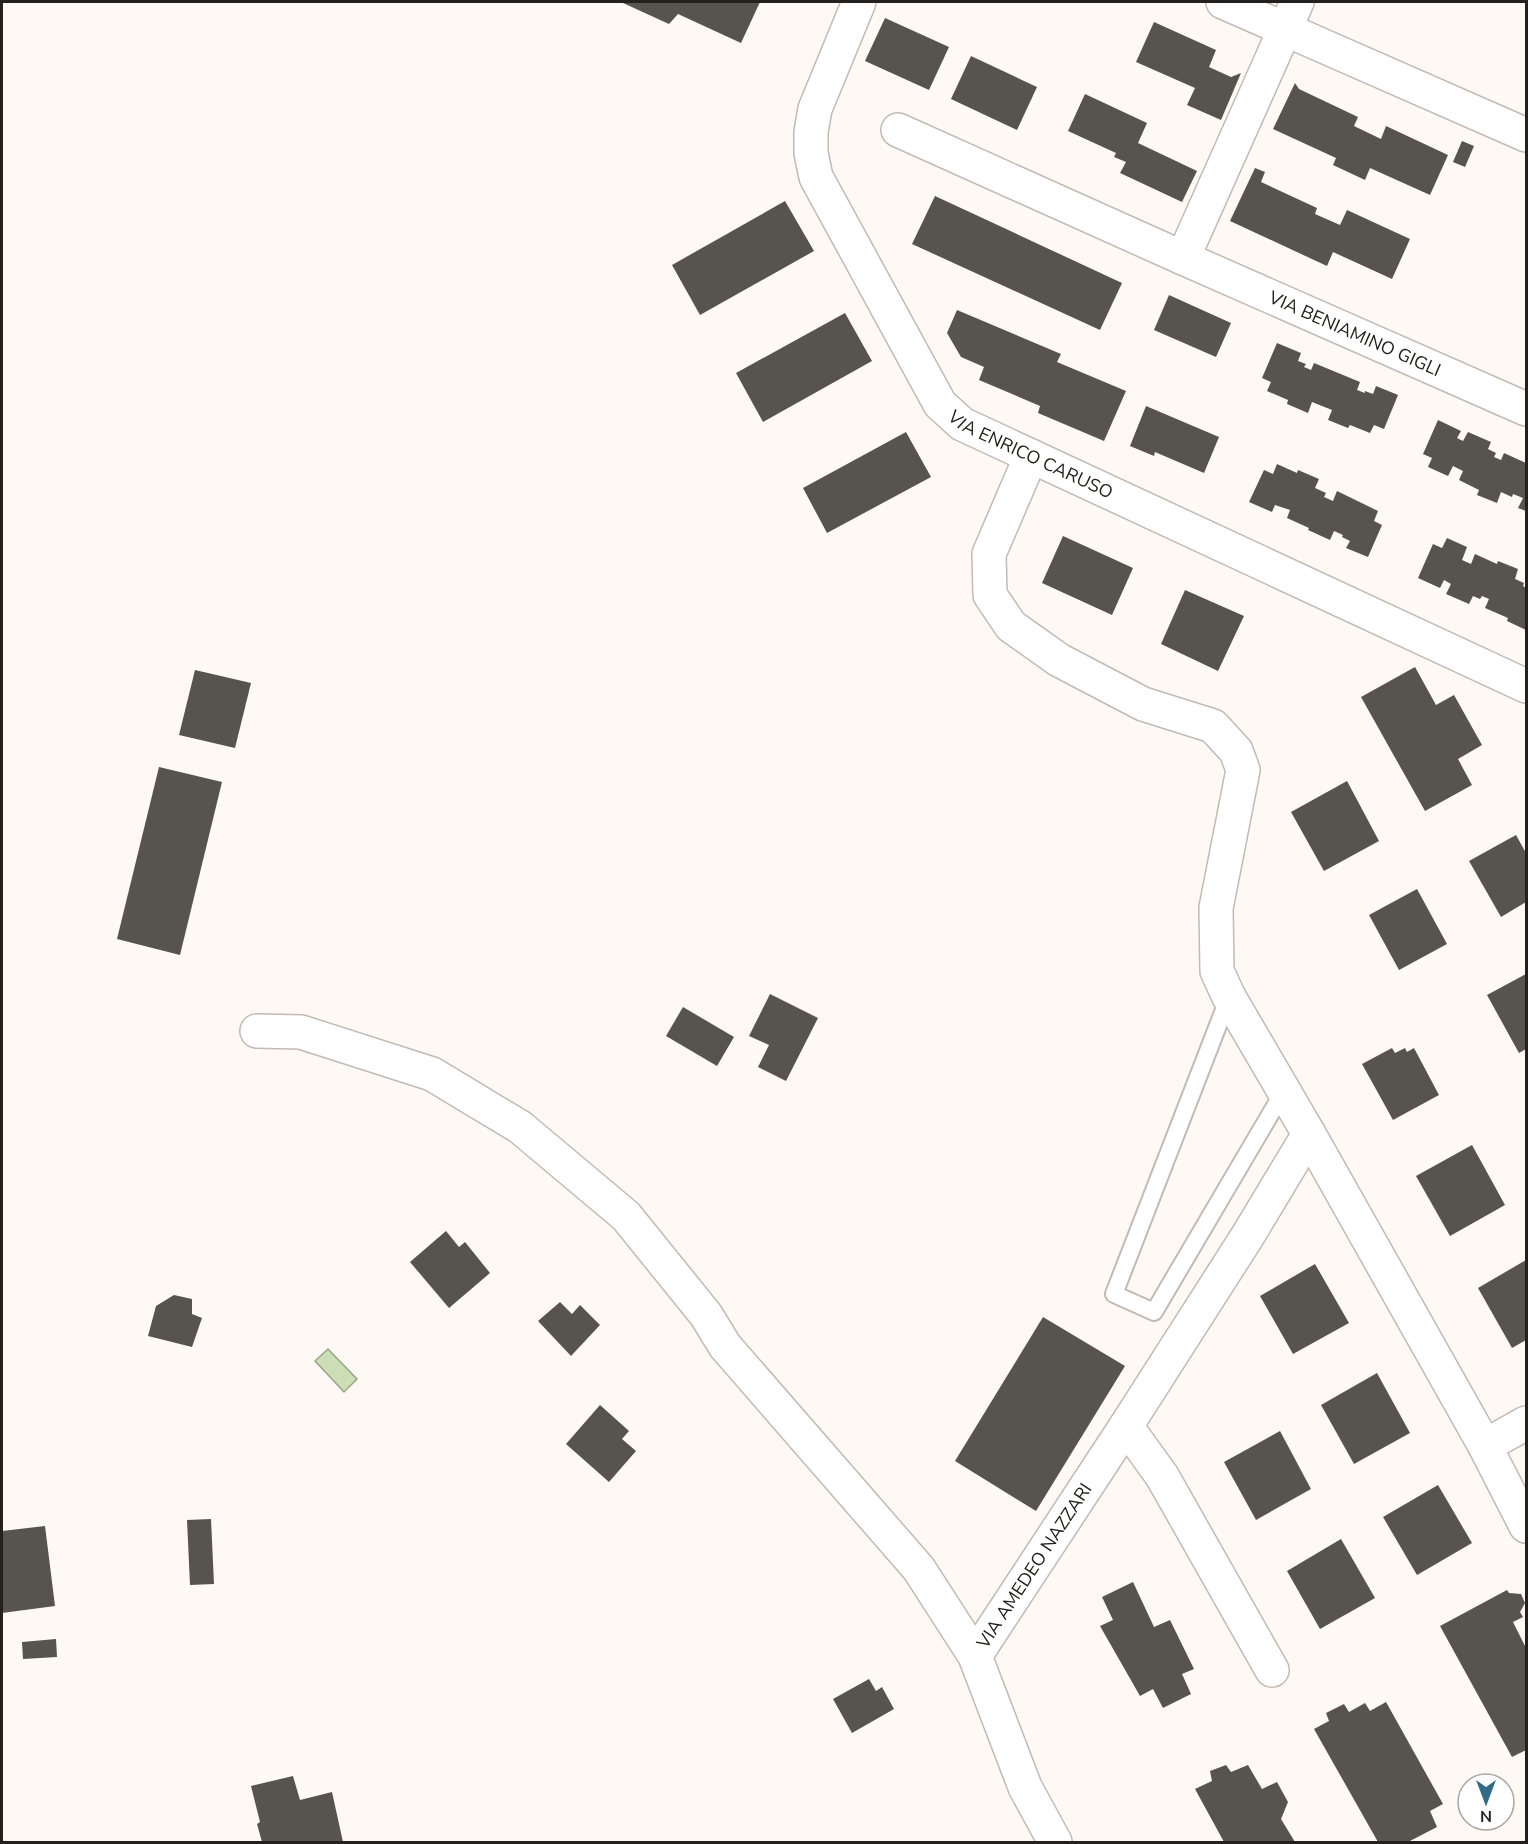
<svg xmlns="http://www.w3.org/2000/svg" width="1528" height="1844" viewBox="0 0 1528 1844" font-family="'Nunito Sans',sans-serif">
	<style>
		.water { fill: #cbdeb6; stroke: #99a588; stroke-width: 1.5 }
		.building { fill: #56544c }
		.lines { fill: none; stroke-linecap: round; stroke-linejoin: round }
		.lane-casing { stroke: #c2bab4; stroke-width: 20 }
		.street-casing { stroke: #c2bab4; stroke-width: 36 }
		.lane { stroke: #fff; stroke-width: 16 }
		.street { stroke: #fff; stroke-width: 33 }
		.labels { text-anchor: middle; dominant-baseline: central; stroke-width: 6; stroke-linejoin: round; paint-order: stroke }
		.street-label { font-size: 18px; fill: #23201d; stroke: #fff }
	</style>
	<rect width="100%" height="100%" fill="#fef9f5"/>
	<path class="water" d="M328 1349 357 1379 344 1392 315 1361Z"/>
	<g class="building">
		<path d="M624 2H760L741 43 678 14 669 24 623 3Z"/>
		<path d="M885 18 949 47 929 90 865 61Z"/>
		<path d="M1154 22 1216 50 1209 67 1231 77 1241 73 1221 120 1187 105 1195 88 1136 62Z"/>
		<path d="M971 56 1037 87 1017 130 951 99Z"/>
		<path d="M1295 83 1299 89 1358 117 1354 126 1381 139 1386 126 1448 155 1430 195 1370 168 1365 180 1333 165 1336 158 1273 129Z"/>
		<path d="M1085 94 1147 123 1138 143 1197 171 1182 202 1120 173 1126 162 1114 157 1116 153 1068 131Z"/>
		<path d="M1462 141 1474 146 1465 167 1453 162Z"/>
		<path d="M1255 168 1265 172 1261 182 1317 208 1315 214 1340 225 1347 210 1410 239 1392 279 1333 252 1327 266 1230 221Z"/>
		<path d="M935 196 1122 283 1100 330 912 244Z"/>
		<path d="M785 201 814 251 700 315 672 265Z"/>
		<path d="M1169 295 1231 323 1216 357 1154 330Z"/>
		<path d="M957 310 1061 354 1057 362 1126 391 1104 441 1038 413 1040 406 979 380 984 367 961 357 947 333Z"/>
		<path d="M845 313 872 361 763 422 736 373Z"/>
		<path d="M1277 343 1301 353 1298 361 1306 364 1304 367 1311 370 1314 363 1360 382 1357 390 1365 393V391L1373 394 1376 386 1398 395 1384 429 1374 425 1370 433 1350 425 1348 428 1328 420 1332 410 1312 402 1308 413 1287 404 1288 400 1267 391 1271 382 1262 378Z"/>
		<path d="M1146 406 1219 437 1204 473 1155 452 1154 456 1130 446Z"/>
		<path d="M1438 420 1461 431 1457 438 1463 441 1468 432 1491 442 1488 449 1496 453 1494 457 1501 460 1504 453 1526 463V511L1518 508 1523 498 1513 494 1512 497 1501 492 1497 503 1477 495 1479 490 1459 480 1463 471 1453 466 1448 476 1428 467 1432 458 1423 454Z"/>
		<path d="M906 432 931 477 827 533 803 488Z"/>
		<path d="M1277 464 1297 473 1298 470 1319 479 1315 488 1326 493 1324 497 1333 501 1337 491 1378 511 1374 521 1382 525 1368 557 1346 548 1350 541 1342 537 1343 535 1334 531 1330 540 1308 530 1309 528 1287 518 1290 510 1275 505 1272 512 1249 502 1264 470 1273 474Z"/>
		<path d="M1063 536 1133 568 1112 615 1042 583Z"/>
		<path d="M1447 538 1467 547 1462 560 1471 564 1475 554 1497 564 1498 561 1518 569 1515 579 1524 583 1523 586 1526 588V630L1507 621 1508 618 1485 608 1489 599 1482 596 1480 599 1473 596 1469 604 1446 594 1451 584 1444 580 1440 588 1418 578 1433 544 1442 548Z"/>
		<path d="M1185 590 1244 616 1218 671 1161 644Z"/>
		<path d="M1415 667 1436 705 1454 695 1482 745 1458 759 1472 785 1425 811 1361 697Z"/>
		<path d="M195 670 251 683 235 748 179 735Z"/>
		<path d="M159 767 222 782 180 955 117 939Z"/>
		<path d="M1347 781 1379 841 1324 871 1291 812Z"/>
		<path d="M1516 835 1526 853V902L1501 917 1469 861Z"/>
		<path d="M1417 889 1447 944 1399 970 1369 915Z"/>
		<path d="M1526 974V1049L1519 1053 1487 995Z"/>
		<path d="M770 994 818 1018 786 1081 758 1067 769 1045 749 1036Z"/>
		<path d="M683 1007 734 1037 717 1066 666 1036Z"/>
		<path d="M1392 1048 1395 1053 1405 1048 1407 1052 1414 1048 1439 1095 1393 1120 1362 1064Z"/>
		<path d="M1472 1145 1505 1205 1450 1236 1416 1176Z"/>
		<path d="M446 1231 459 1247 465 1242 490 1273 449 1308 410 1262Z"/>
		<path d="M1526 1260V1340L1512 1348 1478 1288Z"/>
		<path d="M1315 1264 1349 1323 1293 1354 1260 1296Z"/>
		<path d="M174 1295 192 1299V1314L202 1318 192 1347 148 1336 156 1306Z"/>
		<path d="M560 1302 572 1314 580 1305 600 1325 571 1356 538 1321Z"/>
		<path d="M1043 1317 1125 1366 1036 1511 955 1461Z"/>
		<path d="M1377 1373 1410 1433 1354 1464 1321 1405Z"/>
		<path d="M600 1405 629 1431 622 1439 636 1451 609 1482 566 1444Z"/>
		<path d="M1280 1431 1311 1489 1256 1520 1224 1462Z"/>
		<path d="M1438 1485 1472 1543 1417 1575 1383 1517Z"/>
		<path d="M211 1519 214 1584 190 1585 187 1520Z"/>
		<path d="M45 1526 55 1606 2 1613V1531Z"/>
		<path d="M1341 1539 1375 1598 1320 1629 1287 1571Z"/>
		<path d="M1133 1582 1154 1627 1170 1620 1194 1669 1182 1674 1191 1694 1163 1708 1153 1689 1140 1696 1100 1626 1113 1620 1102 1597Z"/>
		<path d="M1507 1590 1509 1593 1521 1594 1525 1603 1520 1612 1523 1617 1513 1622 1526 1648V1750L1512 1757 1440 1626Z"/>
		<path d="M56 1639 57 1657 23 1659 22 1642Z"/>
		<path d="M869 1679 876 1691 882 1687 894 1709 852 1733 833 1699Z"/>
		<path d="M1386 1702 1443 1804 1430 1811 1437 1827 1408 1842H1378L1314 1729 1329 1721 1326 1713 1344 1704 1349 1712 1365 1703 1370 1711Z"/>
		<path d="M1226 1765 1231 1772 1248 1765 1262 1789 1277 1782 1288 1802 1281 1819 1295 1842H1224L1195 1789 1212 1781 1210 1771Z"/>
		<path d="M293 1776 300 1800 332 1792 343 1842H262L257 1824 260 1822 251 1786Z"/>
	</g>
	<g class="lines">
		<defs>
			<path id="lane" d="M1229 997 1114 1294 1154 1312 1284 1091"/>
			<g id="street">
				<path id="s1" d="M859 2 815 109 811 132V153L816 177 940 404 962 424 1526 686"/>
				<path d="M1223 2 1526 135"/>
				<path id="s2" d="M1297 2 1183 258 1526 409"/>
				<path d="M898 130 1183 258"/>
				<path d="M1031 456 989 554 990 595 1011 626 1059 660 1143 704 1213 726 1236 751 1243 770 1216 908 1217 971 1229 997 1309 1134 1485 1446 1526 1526"/>
				<path d="M257 1031 301 1032 432 1074 520 1127 626 1216 706 1315 725 1346 919 1569 975 1656 1025 1787 1055 1842"/>
				<path d="M1485 1446 1526 1423"/>
				<path id="s3" d="M975 1656 1126 1426"/>
				<path d="M1272 1670 1162 1476 1126 1426 1247 1237 1309 1134"/>
			</g>
		</defs>
		<use href="#lane" class="lane-casing"/>
		<use href="#street" class="street-casing"/>
		<use href="#lane" class="lane"/>
		<use href="#street" class="street"/>
	</g>
	<g class="labels">
		<g class="street-label">
			<text stroke="none"><textPath href="#s2" startOffset="468">VIA BENIAMINO GIGLI</textPath></text>
			<text stroke="none"><textPath href="#s1" startOffset="548">VIA ENRICO CARUSO</textPath></text>
			<text stroke="none"><textPath href="#s3" startOffset="108">VIA AMEDEO NAZZARI</textPath></text>
		</g>
	</g>
	<rect width="1528" height="1844" fill="none" stroke="#23201d" stroke-width="6"/>
	<g transform="translate(1486 1802) rotate(180)"><circle r="28" fill="#ffffff" stroke="#a7a6a5" stroke-width="1.5"/>
	<path d="M0-4.5L10 22L0 15L-10 22Z" fill="#326b85"/>
	<text y="-9" font-size="16" font-weight="bold" text-anchor="middle" fill="#23201d">N</text>
	</g>
</svg>
